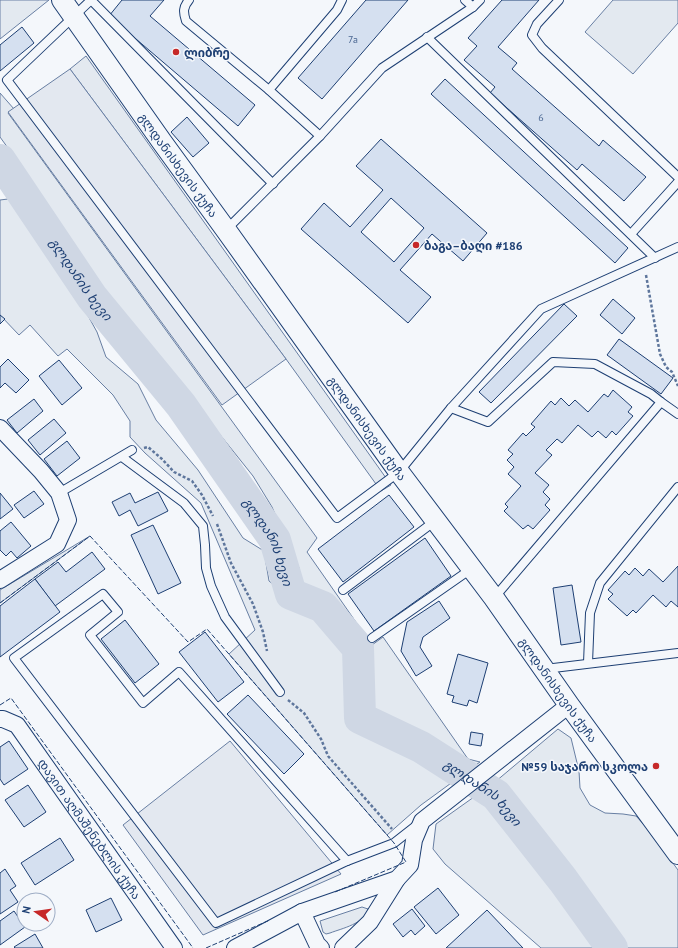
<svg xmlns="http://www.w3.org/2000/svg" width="678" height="948" viewBox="0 0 678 948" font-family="'PT Sans','Noto Sans Georgian',sans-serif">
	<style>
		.green { fill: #e3e9f0; stroke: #687fa3 }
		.parking { fill: #e3e8f0; stroke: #687fa3 }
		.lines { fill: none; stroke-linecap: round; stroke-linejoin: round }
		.river { stroke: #cfd7e4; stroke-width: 32 }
		.building { fill: #d5e0f0; stroke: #1d3f73; fill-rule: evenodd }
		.service-casing { stroke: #1d3f73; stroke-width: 10 }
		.minor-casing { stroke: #1d3f73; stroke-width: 18 }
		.tertiary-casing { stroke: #1d3f73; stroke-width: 22 }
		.path { stroke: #5e769c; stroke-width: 2.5; stroke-dasharray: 3 2; stroke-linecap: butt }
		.service { stroke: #f4f7fb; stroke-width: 8 }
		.minor { stroke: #f4f7fb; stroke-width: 16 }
		.tertiary { stroke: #f4f7fb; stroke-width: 20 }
		.fence { stroke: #1d3f73; stroke-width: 1; stroke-dasharray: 5 2; stroke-linecap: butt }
		.poi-dot { fill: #c62828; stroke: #f4f7fb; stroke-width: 1.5 }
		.labels { text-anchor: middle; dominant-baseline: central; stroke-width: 3; stroke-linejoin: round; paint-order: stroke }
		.number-label { font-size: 10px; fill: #4b6792 }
		.poi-label { font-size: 12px; font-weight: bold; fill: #1d3f73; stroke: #f4f7fb; text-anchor: start }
		.street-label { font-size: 12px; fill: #1d3f73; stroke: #f4f7fb }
		.water-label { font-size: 13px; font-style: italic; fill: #1d3f73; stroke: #f4f7fb }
	</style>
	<rect width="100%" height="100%" fill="#f4f7fb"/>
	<g class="green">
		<path d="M0 0H49L0 39Z"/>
		<path d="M613 0H678V23L633 74 585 32Z"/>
		<path d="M86 56 391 485 381 491 286 359 70 69Z"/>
		<path d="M0 93 14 109 8 113 317 538 307 552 372 645 383 637 468 759 480 762 421 805 387 835 229 654 255 630 201 503 145 453 130 437V421L113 395 67 349 58 356 30 325 19 335 0 315V200L16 198 21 211 60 265 97 332 106 357 138 384 156 420 198 470 243 538 264 551 269 581 286 594 295 607H301L303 591 299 568 272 507 253 476 174 377 100 295 71 258 43 212 13 155 0 137Z"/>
		<path d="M90 536 0 603V590Z"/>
		<path d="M558 729 571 738 579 771 580 788 590 805 605 813 623 814 636 816 647 828 678 870V948H541L445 864 433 849 436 824 495 782Z"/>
		<path d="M362 907 368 909C364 924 343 928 330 933L326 934 323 932 320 921Z"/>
	</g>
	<g class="parking">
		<path d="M70 69 286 359 222 405 8 112Z"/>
		<path d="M230 741 341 874 203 935 123 825Z"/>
	</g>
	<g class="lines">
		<path class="river" id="s1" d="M0 160 92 297 181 405 275 540 291 594 323 607 358 648 360 718 421 747 496 795 563 880 612 948"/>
	</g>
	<g class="building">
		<path d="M122 0H164L150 16 255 105 238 126 109 16Z"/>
		<path d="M366 0H408L322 99 298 78Z"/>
		<path d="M502 0H539L498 47 517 63 512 69 599 146 603 140 646 177 624 201 582 164 577 170 490 93 495 87 464 60 477 46 468 38Z"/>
		<path d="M22 27 34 43 0 71V45Z"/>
		<path d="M445 79 628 248 615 263 431 94Z"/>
		<path d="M187 117 209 143 193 157 171 132Z"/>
		<path d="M381 139 487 233 463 261 432 234 400 270 431 297 408 323 301 229 324 203 350 227 383 190 356 166ZM391 198 424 228 394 262 361 232Z"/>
		<path d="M613 299 635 318 622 334 600 315Z"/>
		<path d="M564 304 577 316 491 403 479 392Z"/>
		<path d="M0 315 5 319 0 324Z"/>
		<path d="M619 339 673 378 661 394 607 355Z"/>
		<path d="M8 359 29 380 16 393 5 383 0 388V367Z"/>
		<path d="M59 360 82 388 62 405 39 376Z"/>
		<path d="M613 390 632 407 628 412 633 416 616 435 612 431 606 438 598 431 592 437 578 425 562 443 557 439 546 450 552 455 535 473 549 485 543 492 550 499 545 505 550 510 533 529 528 525 523 529 504 511 508 507 505 504 521 486 508 474 514 467 507 460 513 454 508 450 523 433 526 436 535 427 531 424 551 401 555 405 561 398 569 406 575 400 588 412 604 394 608 397Z"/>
		<path d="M34 399 43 411 17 433 7 420Z"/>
		<path d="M54 419 66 433 40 455 28 440Z"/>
		<path d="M67 441 80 458 57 476 44 459Z"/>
		<path d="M34 491 44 504 24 518 14 505Z"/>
		<path d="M158 492 168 511 138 526 130 510 119 516 112 502 130 493 135 503Z"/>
		<path d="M0 493 13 509 0 519Z"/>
		<path d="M389 495 414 527 343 582 318 549Z"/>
		<path d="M11 522 31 546 17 558 11 551 6 556 0 550V531Z"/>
		<path d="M153 525 181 583 158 594 131 535Z"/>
		<path d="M425 538 451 576 374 631 348 594Z"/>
		<path d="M92 552 105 569 55 606 35 579 58 562 66 572Z"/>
		<path d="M678 566V607L671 601 666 607 653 595 636 613 633 610 627 616 608 599 613 594 608 590 625 571 629 575 635 568 643 576 649 569 663 582Z"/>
		<path d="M35 579 60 612 0 657V606Z"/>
		<path d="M572 585 581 642 561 645 553 588Z"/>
		<path d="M439 601 450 618 423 637 420 647 432 666 416 676 401 651 407 622Z"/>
		<path d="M125 620 159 664 135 683 101 639Z"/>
		<path d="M205 632 244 682 218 702 179 652Z"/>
		<path d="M458 654 488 663 477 703 469 700 467 706 452 702 454 696 447 694Z"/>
		<path d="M248 695 304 754 284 774 227 714Z"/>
		<path d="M471 732 483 734 481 746 469 744Z"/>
		<path d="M9 741 28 769 4 785 0 779V747Z"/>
		<path d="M28 785 46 812 24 827 5 800Z"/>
		<path d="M60 838 74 860 35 885 21 863Z"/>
		<path d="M5 869 16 886 10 890 18 902 0 914V873Z"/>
		<path d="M438 888 459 915 436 934 414 907Z"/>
		<path d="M111 898 122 920 96 932 86 910Z"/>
		<path d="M412 909 425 926 415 935 411 930 403 937 393 924Z"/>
		<path d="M487 910 523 948H446Z"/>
		<path d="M14 911 25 927 0 945V921Z"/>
		<path d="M35 934 43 948H15L14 947Z"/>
	</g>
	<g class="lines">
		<defs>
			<g id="service">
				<path d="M91 0 7 80 337 518 399 472 451 408 541 309 678 247"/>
				<path d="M91 0 273 184"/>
				<path d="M189 0C183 7 183 12 186 21L269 90"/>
				<path d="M465 0 473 7"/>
				<path d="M559 0 537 24 532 35 542 48 678 177"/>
				<path d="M427 37 655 258"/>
				<path d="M320 136 269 90 337 10 342 0"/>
				<path d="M226 230 320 136 382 68 473 7 480 0"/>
				<path d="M631 234 678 182"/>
				<path d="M451 408 488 422 553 362 595 364 651 394 661 402 678 414"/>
				<path d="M122 457 184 503 203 526 205 545 206 568 211 586 225 617 280 692"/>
				<path d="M59 493 132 450"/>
				<path d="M343 590 435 521"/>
				<path d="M103 594 118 612 90 635 143 703 179 672 347 861 216 923 14 658Z"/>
				<path d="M494 598 661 402"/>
				<path d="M372 638 471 569"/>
				<path d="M588 663 590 613 600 583 678 487"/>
				<path d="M545 669 678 653"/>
				<path d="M347 861 394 843 417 825"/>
			</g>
			<g id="minor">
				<path d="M0 428 41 471 59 493 68 520 57 544 0 580"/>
				<path id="s2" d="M0 719H3L17 725 174 948"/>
				<path d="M302 912 317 944 321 948"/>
				<path d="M235 948 302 912 397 879 410 865 414 840 422 821 569 705"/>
				<path d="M343 948 370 922 397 879"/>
			</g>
			<g id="tertiary">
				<path id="s3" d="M62 0 162 142 226 230 399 472 494 598 569 705 678 854"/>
			</g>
		</defs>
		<use href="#service" class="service-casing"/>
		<use href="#minor" class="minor-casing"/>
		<use href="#tertiary" class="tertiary-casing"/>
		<g class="path">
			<path d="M646 275 660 354 666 367 672 372 678 386"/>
			<path d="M144 448 148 447 162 459 174 472 192 481 202 495 213 516"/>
			<path d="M217 524 231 563 253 604 263 632 267 651"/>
			<path d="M288 700 304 713 321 739 328 756 392 829"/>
		</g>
		<use href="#service" class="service"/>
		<use href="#minor" class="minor"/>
		<use href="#tertiary" class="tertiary"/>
		<g class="fence">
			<path d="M0 603 90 536 188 642 207 629 394 843 406 862 335 892"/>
			<path d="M0 705 11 698 193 948"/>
			<path d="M206 948 270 920"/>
		</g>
	</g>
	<g class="poi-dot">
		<circle cx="176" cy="52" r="4"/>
		<circle cx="416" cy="245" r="4"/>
		<circle cx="656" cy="766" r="4"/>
	</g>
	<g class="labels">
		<g class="number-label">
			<text x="353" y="39">7a</text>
			<text x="541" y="117">6</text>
		</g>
		<g class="poi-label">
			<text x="184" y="52">ლიბრე</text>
			<text x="424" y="245">ბაგა–ბაღი #186</text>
			<text x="648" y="766" text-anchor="end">№59 საჯარო სკოლა</text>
		</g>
		<g class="street-label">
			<text stroke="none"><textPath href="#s3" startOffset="202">გლდანისხევის ქუჩა</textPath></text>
			<text stroke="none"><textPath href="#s3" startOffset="526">გლდანისხევის ქუჩა</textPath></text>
			<text stroke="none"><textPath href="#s3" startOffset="850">გლდანისხევის ქუჩა</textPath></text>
			<text stroke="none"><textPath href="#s2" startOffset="145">დავით აღმაშენებლის ქუჩა</textPath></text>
		</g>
		<g class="water-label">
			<text stroke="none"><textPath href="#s1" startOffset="144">გლდანის ხევი</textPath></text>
			<text stroke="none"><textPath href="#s1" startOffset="468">გლდანის ხევი</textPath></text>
			<text stroke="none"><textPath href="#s1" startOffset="829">გლდანის ხევი</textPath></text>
		</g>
	</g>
	<g transform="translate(36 912) rotate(283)"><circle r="19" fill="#f4f7fb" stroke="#9eadc5"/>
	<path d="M0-3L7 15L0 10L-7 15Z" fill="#c62828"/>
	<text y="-6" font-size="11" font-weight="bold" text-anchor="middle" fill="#1d3f73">N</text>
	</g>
</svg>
